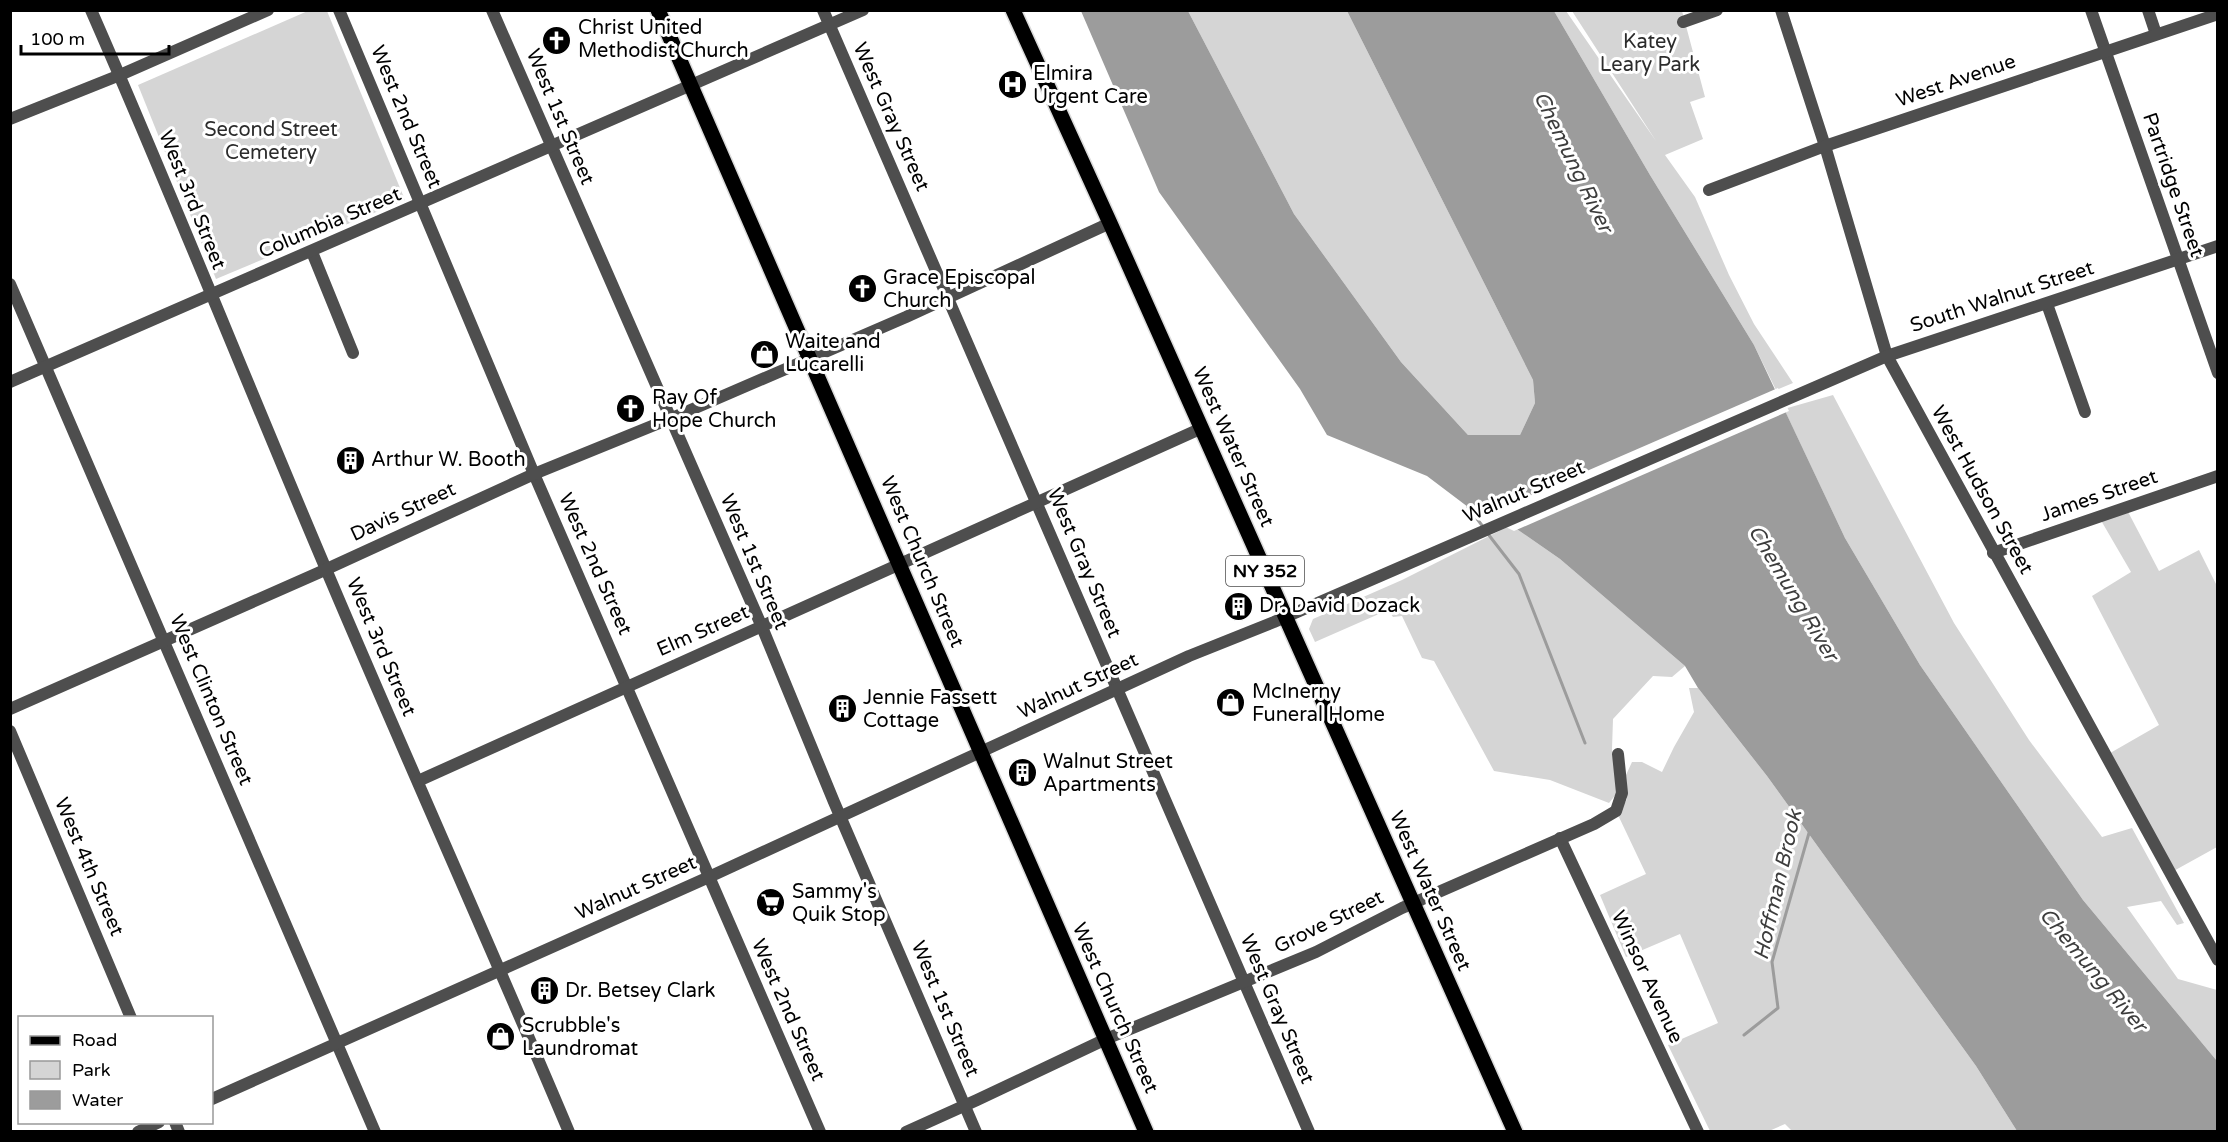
<svg xmlns="http://www.w3.org/2000/svg" width="2228" height="1142" viewBox="0 0 2228 1142" font-family="'Varela Round',sans-serif">
	<style>
		.green { fill: #d5d5d5 }
		.water { fill: #9c9c9c }
		.pier { fill: #fff }
		.lines { fill: none; stroke-linecap: round; stroke-linejoin: round }
		.stream { stroke: #9c9c9c; stroke-width: 3 }
		.major-casing { stroke: #dbdbdb; stroke-width: 18 }
		.minor { stroke: #4e4e4e; stroke-width: 12 }
		.major { stroke: #000; stroke-width: 15 }
		.labels { text-anchor: middle; dominant-baseline: central; stroke-width: 6; stroke-linejoin: round; paint-order: stroke }
		.shield { fill: #fff; stroke: #4c4c4c; stroke-width: 1.5 }
		.shield-label { font-size: 18px; font-weight: bold; fill: #000 }
		.poi-label { font-size: 20px; fill: #000; stroke: #fff; text-anchor: start }
		.park-label { font-size: 20px; fill: #2c2c2c; stroke: #fff }
		.street-label { font-size: 20px; fill: #000; stroke: #fff }
		.water-label { font-size: 21px; font-style: italic; fill: #3d3d3d; stroke: #fff }
	</style>
	<rect width="100%" height="100%" fill="#fff"/>
	<g class="green">
		<path d="M310 10 327 11 405 200 216 279 138 85Z"/>
		<path d="M1188 11H1347L1533 380 1535 403 1520 435H1468L1401 362 1294 214Z"/>
		<path d="M1554 11H1566L1656 141 1572 11H1682L1705 97 1690 102 1703 139 1665 155 1695 197 1729 275 1754 324 1793 383 1776 390 1754 345 1650 175Z"/>
		<path d="M1833 395 1954 623 2029 740 2102 837 2132 828 2184 923 2177 925 2161 901 2127 907 2178 979 2217 990V1061L2083 900 1920 665 1845 538 1784 409Z"/>
		<path d="M2126 508 2159 571 2199 550 2217 586V847L2170 873 2105 756 2159 725 2092 596 2131 572 2099 517Z"/>
		<path d="M1511 525 1560 559 1685 666 1672 677 1653 676 1613 719 1612 749 1618 792 1609 803 1550 780 1494 771 1434 661 1422 658 1402 616 1393 617 1388 610 1315 642 1309 629 1313 619 1402 580Z"/>
		<path d="M1689 688H1698L1767 776 1976 1066 2017 1131 1793 1132 1785 1124 1769 1131H1710L1668 1045 1718 1023 1680 934 1626 957 1600 895 1646 874 1618 815 1627 799 1626 775 1632 762H1642L1662 772 1674 747 1694 712Z"/>
	</g>
	<path class="water" d="M1081 11H1188L1294 214 1401 362 1468 435H1520L1535 403 1533 380 1347 11H1554L1650 175 1754 345 1845 538 1920 665 2083 900 2217 1061V1131H2017L1976 1066 1767 776 1698 688 1685 666 1560 559 1511 525 1468 507 1427 476 1327 435 1300 389 1159 192Z"/>
	<path class="pier" d="M1778 388 1789 411 1514 531 1483 516Z"/>
	<g class="lines">
		<g class="stream">
			<path d="M1468 507 1484 528"/>
			<path d="M1488 534 1519 574 1585 743"/>
			<path d="M1744 1035 1778 1008 1772 962 1809 833"/>
		</g>
		<defs>
			<g id="major">
				<path d="M658 10 1146 1132"/>
				<path d="M1013 10 1110 223 1515 1132"/>
			</g>
		</defs>
		<use href="#major" class="major-casing"/>
		<g class="minor">
			<path d="M91 10C174 199 250 391 331 581 409 765 491 947 569 1132"/>
			<path d="M339 10 534 474 820 1132"/>
			<path d="M492 10 762 627 834 802 976 1132"/>
			<path d="M823 10 1309 1132"/>
			<path d="M1781 10 1825 146 1887 356 2218 960"/>
			<path d="M2091 10 2218 373"/>
			<path d="M2148 10 2156 34"/>
			<path d="M1683 22 1717 10"/>
			<path d="M10 119 120 75 268 10"/>
			<path d="M1709 190 1825 146 2218 14"/>
			<path d="M312 252 353 353"/>
			<path d="M10 284 375 1132"/>
			<path d="M2047 304 2085 412"/>
			<path d="M10 382 863 10"/>
			<path d="M1993 553 2218 476"/>
			<path d="M10 709 318 573 534 474 679 415 906 317 1110 223"/>
			<path d="M10 731 131 1018"/>
			<path d="M418 781 1202 428"/>
			<path d="M1560 838 1698 1132"/>
			<path d="M212 1099 709 877 1189 656 1274 622 1887 356 2218 246"/>
			<path d="M175 1122 179 1132"/>
			<path d="M138 1132 159 1122"/>
			<path d="M906 1132 977 1100 1106 1039 1316 952 1402 908 1594 824 1616 811 1622 793 1618 754"/>
		</g>
		<use href="#major" class="major"/>
	</g>
	<defs>
		<symbol id="church-disc" viewBox="-11 -11 22 22"><circle r="9.5" fill="#000" stroke="#fff"/><path d="M-1.2-6h2.4v3.5h3.3v2.4h-3.3V6h-2.4V-.1h-3.3v-2.4h3.3Z" fill="#fff"/></symbol>
		<symbol id="hospital-disc" viewBox="-11 -11 22 22"><circle r="9.5" fill="#000" stroke="#fff"/><path d="M-5-5h3v3.5h4V-5h3V5h-3V1.5h-4V5h-3Z" fill="#fff"/></symbol>
		<symbol id="shop-disc" viewBox="-11 -11 22 22"><circle r="9.5" fill="#000" stroke="#fff"/><path d="M-5-2.5h2.3a2.7 3.5 0 0 1 5.4 0H5L5.5 6h-11ZM-1.5-2.5h3a1.5 2.3 0 0 0-3 0Z" fill="#fff"/></symbol>
		<symbol id="building-disc" viewBox="-11 -11 22 22"><circle r="9.5" fill="#000" stroke="#fff"/><path d="M-4-6H4V6H1V3H-1V6H-4ZM-2.5-4.3h1.7v1.8h-1.7ZM.8-4.3h1.7v1.8H.8ZM-2.5-1h1.7V.8h-1.7ZM.8-1h1.7V.8H.8Z" fill="#fff"/></symbol>
		<symbol id="supermarket-disc" viewBox="-11 -11 22 22"><circle r="9.5" fill="#000" stroke="#fff"/><path d="M-6-5.5h2.5l.6 2H6L4.5 2H-2.5L-4.4-4H-6ZM-1.5 3.2a1.3 1.3 0 1 0 .1 0ZM3 3.2a1.3 1.3 0 1 0 .1 0Z" fill="#fff"/></symbol>
	</defs>
	<g fill-rule="evenodd">
		<use href="#church-disc" x="540" y="24" width="33" height="33"/>
		<use href="#hospital-disc" x="996" y="68" width="33" height="33"/>
		<use href="#church-disc" x="846" y="272" width="33" height="33"/>
		<use href="#shop-disc" x="748" y="338" width="33" height="33"/>
		<use href="#church-disc" x="614" y="392" width="33" height="33"/>
		<use href="#building-disc" x="334" y="444" width="33" height="33"/>
		<use href="#building-disc" x="1222" y="590" width="33" height="33"/>
		<use href="#shop-disc" x="1214" y="686" width="33" height="33"/>
		<use href="#building-disc" x="826" y="692" width="33" height="33"/>
		<use href="#building-disc" x="1006" y="756" width="33" height="33"/>
		<use href="#supermarket-disc" x="754" y="886" width="33" height="33"/>
		<use href="#building-disc" x="528" y="974" width="33" height="33"/>
		<use href="#shop-disc" x="484" y="1020" width="33" height="33"/>
	</g>
	<g class="labels">
		<rect class="shield" x="1226" y="556" width="78" height="30" rx="4.5"/>
		<g class="shield-label">
			<text x="1265" y="571">NY 352</text>
		</g>
		<g class="poi-label">
			<text x="578" y="28">Christ United<tspan x="578" dy="23">Methodist Church</tspan></text>
			<text x="1033" y="74">Elmira<tspan x="1033" dy="23">Urgent Care</tspan></text>
			<text x="883" y="278">Grace Episcopal<tspan x="883" dy="23">Church</tspan></text>
			<text x="785" y="342">Waite and<tspan x="785" dy="23">Lucarelli</tspan></text>
			<text x="652" y="398">Ray Of<tspan x="652" dy="23">Hope Church</tspan></text>
			<text x="371" y="460">Arthur W. Booth</text>
			<text x="1259" y="606">Dr. David Dozack</text>
			<text x="1252" y="692">McInerny<tspan x="1252" dy="23">Funeral Home</tspan></text>
			<text x="863" y="698">Jennie Fassett<tspan x="863" dy="23">Cottage</tspan></text>
			<text x="1043" y="762">Walnut Street<tspan x="1043" dy="23">Apartments</tspan></text>
			<text x="792" y="892">Sammy's<tspan x="792" dy="23">Quik Stop</tspan></text>
			<text x="565" y="991">Dr. Betsey Clark</text>
			<text x="522" y="1026">Scrubble's<tspan x="522" dy="23">Laundromat</tspan></text>
		</g>
		<g class="park-label">
			<text x="1650" y="42">Katey<tspan x="1650" dy="23">Leary Park</tspan></text>
			<text x="271" y="130">Second Street<tspan x="271" dy="23">Cemetery</tspan></text>
		</g>
		<g class="street-label">
			<text transform="translate(1956 81) rotate(-19)">West Avenue</text>
			<text transform="translate(406 117) rotate(67)">West 2nd Street</text>
			<text transform="translate(560 117) rotate(67)">West 1st Street</text>
			<text transform="translate(891 117) rotate(66)">West Gray Street</text>
			<text transform="translate(2173 185) rotate(71)">Partridge Street</text>
			<text transform="translate(192 200) rotate(68)">West 3rd Street</text>
			<text transform="translate(330 223) rotate(-23)">Columbia Street</text>
			<text transform="translate(2002 297) rotate(-18)">South Walnut Street</text>
			<text transform="translate(1233 447) rotate(66)">West Water Street</text>
			<text transform="translate(1982 490) rotate(61)">West Hudson Street</text>
			<text transform="translate(1524 492) rotate(-23)">Walnut Street</text>
			<text transform="translate(2099 496) rotate(-19)">James Street</text>
			<text transform="translate(403 512) rotate(-25)">Davis Street</text>
			<text transform="translate(754 562) rotate(67)">West 1st Street</text>
			<text transform="translate(922 562) rotate(67)">West Church Street</text>
			<text transform="translate(1084 563) rotate(67)">West Gray Street</text>
			<text transform="translate(595 564) rotate(66)">West 2nd Street</text>
			<text transform="translate(703 631) rotate(-24)">Elm Street</text>
			<text transform="translate(381 647) rotate(67)">West 3rd Street</text>
			<text transform="translate(1078 686) rotate(-25)">Walnut Street</text>
			<text transform="translate(211 700) rotate(67)">West Clinton Street</text>
			<text transform="translate(89 867) rotate(67)">West 4th Street</text>
			<text transform="translate(636 888) rotate(-24)">Walnut Street</text>
			<text transform="translate(1430 891) rotate(66)">West Water Street</text>
			<text transform="translate(1329 922) rotate(-26)">Grove Street</text>
			<text transform="translate(1647 977) rotate(65)">Winsor Avenue</text>
			<text transform="translate(1115 1008) rotate(66)">West Church Street</text>
			<text transform="translate(945 1009) rotate(67)">West 1st Street</text>
			<text transform="translate(1277 1009) rotate(67)">West Gray Street</text>
			<text transform="translate(788 1010) rotate(66)">West 2nd Street</text>
		</g>
		<g class="water-label">
			<text transform="translate(1573 162) rotate(64)">Chemung River</text>
			<text transform="translate(1793 593) rotate(59)">Chemung River</text>
			<text transform="translate(1778 885) rotate(-77)">Hoffman Brook</text>
			<text transform="translate(2093 970) rotate(50)">Chemung River</text>
		</g>
	</g>
	<rect width="2228" height="1142" fill="none" stroke="#000000" stroke-width="24"/>
	<rect x="18" y="1016" width="195" height="108" fill="#ffffff" stroke="#999999" stroke-width="1.5"/>
	<rect x="30" y="1036" width="30" height="9" fill="#000000" stroke="#999999" stroke-width="1.5"/>
	<text x="72" y="1046" font-size="18" fill="#000000">Road</text>
	<rect x="30" y="1061" width="30" height="18" fill="#d5d5d5" stroke="#999999" stroke-width="1.5"/>
	<text x="72" y="1076" font-size="18" fill="#000000">Park</text>
	<rect x="30" y="1091" width="30" height="18" fill="#9c9c9c" stroke="#999999" stroke-width="1.5"/>
	<text x="72" y="1106" font-size="18" fill="#000000">Water</text>
	<path d="M21 45v9h148v-9" fill="none" stroke="#000000" stroke-width="3"/>
	<text x="30" y="45" font-size="18" fill="#000000" stroke="#ffffff" stroke-width="4.5" paint-order="stroke">100 m</text>
</svg>
